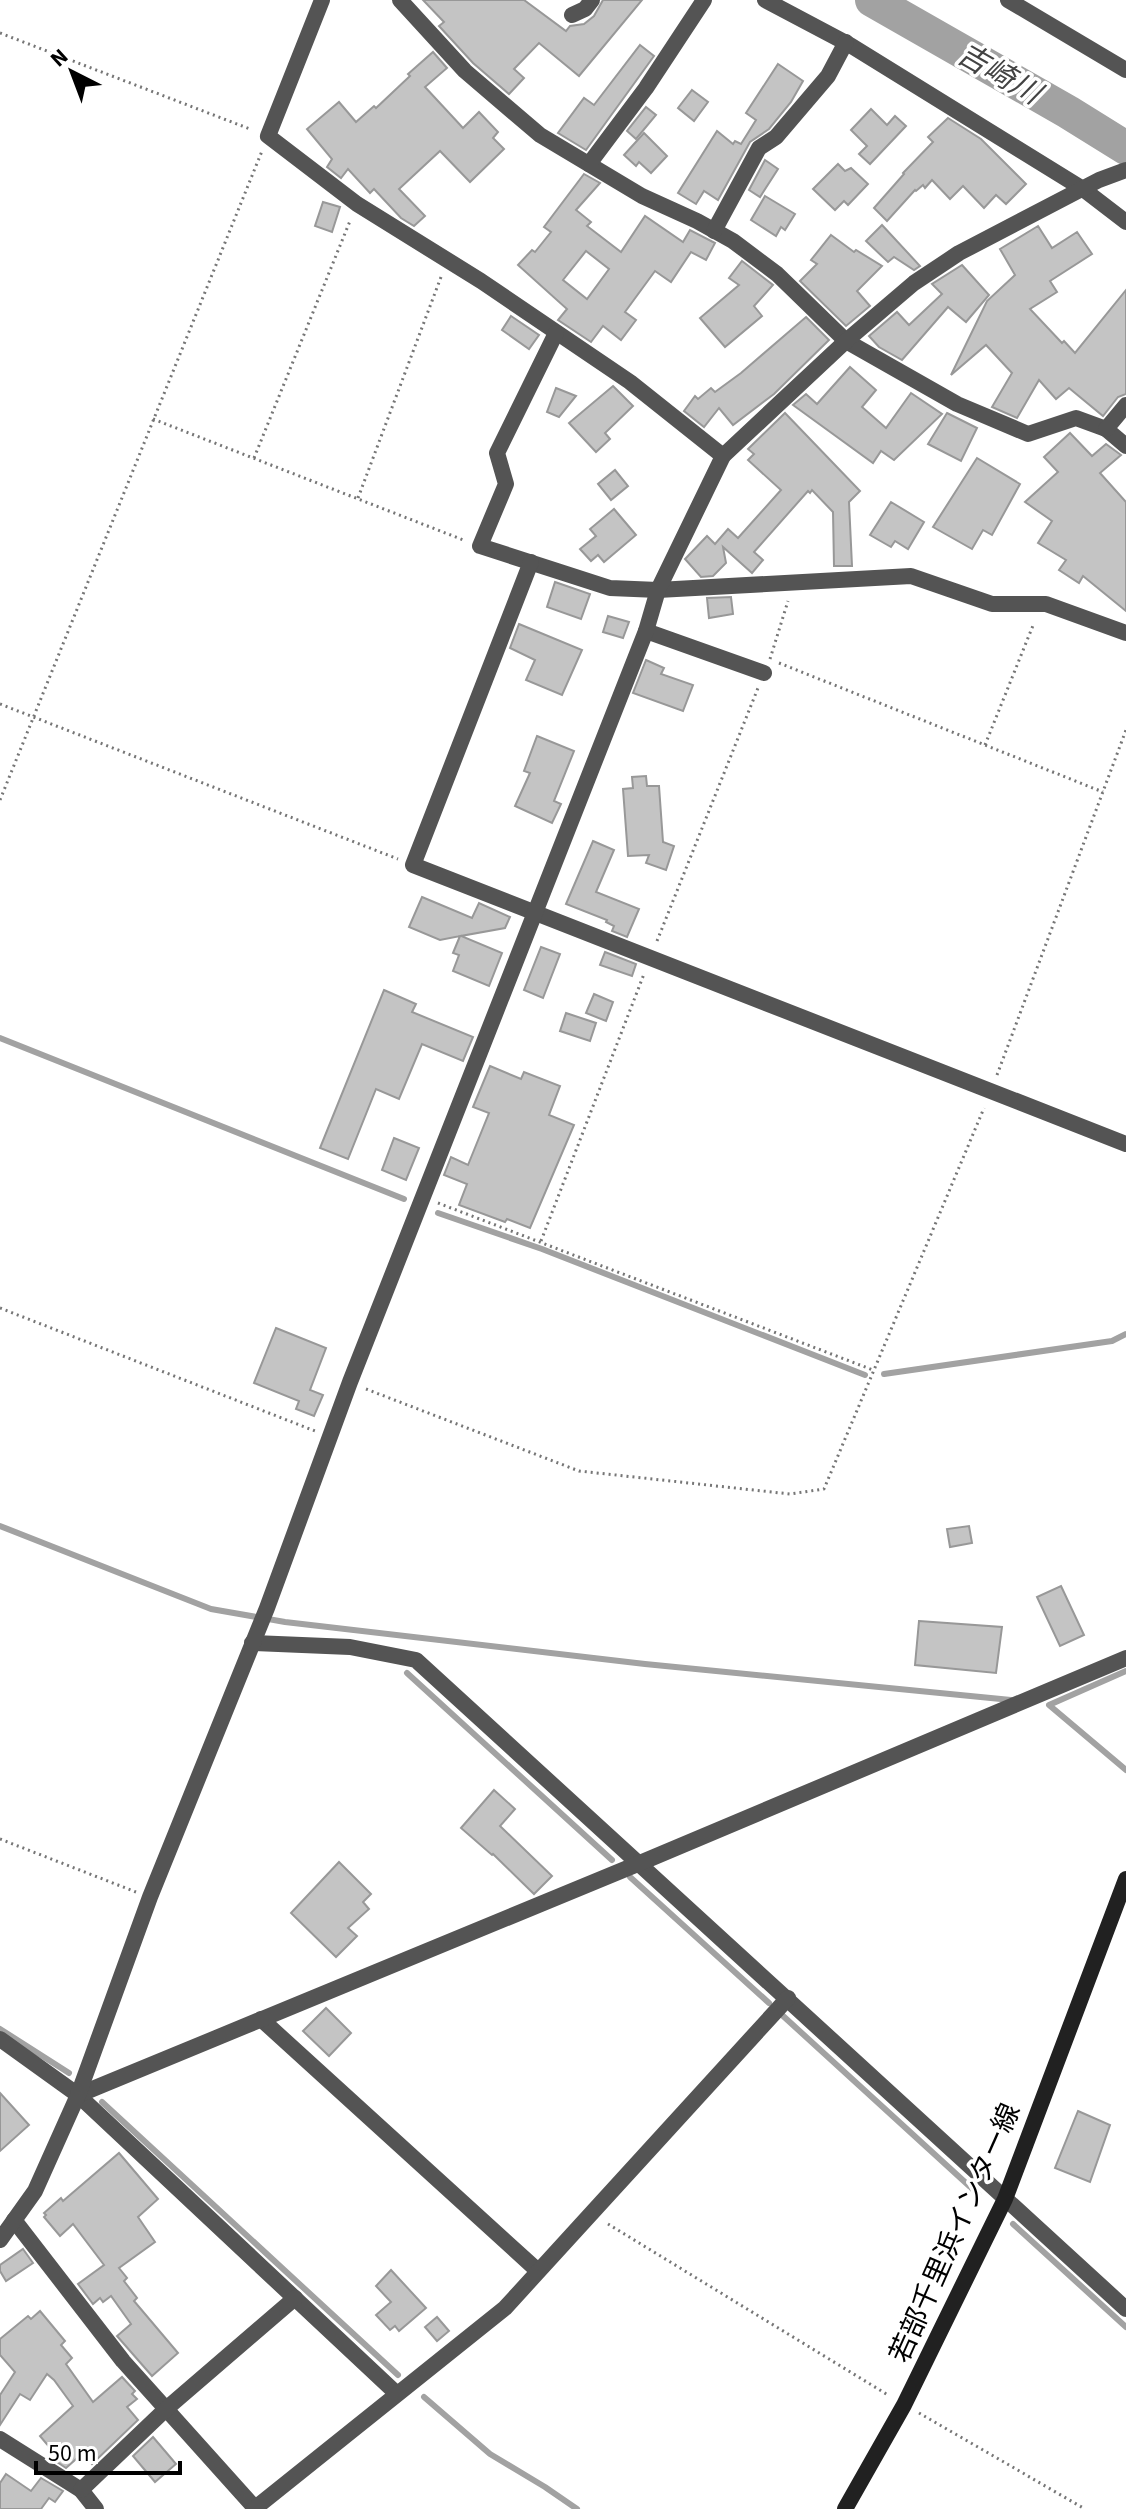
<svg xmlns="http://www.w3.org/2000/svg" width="1126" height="2509" viewBox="0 0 1126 2509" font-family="'Source Sans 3','Noto Sans JP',sans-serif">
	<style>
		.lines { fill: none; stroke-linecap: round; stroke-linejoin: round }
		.stream { stroke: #a2a2a2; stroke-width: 6 }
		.river { stroke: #a2a2a2; stroke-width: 34 }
		.building { fill: #c4c4c4; stroke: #989898; stroke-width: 2; fill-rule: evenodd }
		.path { stroke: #767676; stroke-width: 3; stroke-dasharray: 2 4; stroke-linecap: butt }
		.minor { stroke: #545454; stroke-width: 16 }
		.secondary { stroke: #212121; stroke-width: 16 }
		.labels { text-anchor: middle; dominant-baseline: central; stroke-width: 7; stroke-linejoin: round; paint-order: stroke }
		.street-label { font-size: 28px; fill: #000; stroke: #fff }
		.water-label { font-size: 30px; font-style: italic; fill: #434343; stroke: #fff }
	</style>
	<rect width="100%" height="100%" fill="#fff"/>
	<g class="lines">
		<g class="stream">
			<path d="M0 1038 404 1199"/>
			<path d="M438 1213 542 1249 865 1375"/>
			<path d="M884 1374 1112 1341 1126 1334"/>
			<path d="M0 1526 211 1609 285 1622 645 1664 1011 1700"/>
			<path d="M1126 1671 1049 1705 1126 1770"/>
			<path d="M407 1673 612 1860"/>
			<path d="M630 1877 769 2003"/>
			<path d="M782 2015 978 2194"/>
			<path d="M0 2029 69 2073"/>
			<path d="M102 2102 398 2375"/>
			<path d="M1013 2224 1126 2327"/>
			<path d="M424 2397 490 2454 545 2487 577 2509"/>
		</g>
		<path class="river" d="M872 0 1068 112 1126 148"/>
	</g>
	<g class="building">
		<path d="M423 0H524L566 31 570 26 584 24 594 16 603 0H642L579 76 539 43 514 69 524 78 509 94 473 63 439 26 444 22Z"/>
		<path d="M640 45 654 56 586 150 558 133 584 98 594 105Z"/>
		<path d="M433 52 447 68 425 87 463 128 479 112 498 132 493 138 504 149 470 182 440 151 399 189 425 216 414 226 401 218 374 189 370 193 348 169 341 178 327 167 332 159 307 129 339 102 356 122 374 106 376 108 410 76 408 74Z"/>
		<path d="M778 64 803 81 791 102 769 129 750 142 718 200 704 191 696 204 678 193 717 131 733 144 735 141 741 144 756 120 746 113Z"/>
		<path d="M692 90 708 102 694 121 678 108Z"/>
		<path d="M646 107 656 115 636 139 627 131Z"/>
		<path d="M871 109 887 125 895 116 906 126 870 164 859 154 867 146 851 130Z"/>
		<path d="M948 118 981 139 1026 184 1006 204 996 195 984 208 963 186 950 199 932 180 925 188 923 185 916 191 915 190 887 221 874 208 904 174 903 173 933 142 928 137Z"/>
		<path d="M644 133 667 156 651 173 639 162 636 166 624 155Z"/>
		<path d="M765 160 778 169 760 197 749 190Z"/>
		<path d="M838 164 845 171 851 168 868 184 848 205 844 201 835 210 813 189Z"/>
		<path d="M584 174 600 183 576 210 591 222 587 226 621 252 645 216 683 242 690 230 715 243 706 260 691 252 671 282 655 271 625 312 636 320 621 340 603 326 591 342 558 320 567 309 518 265 532 250 535 252 551 232 544 227ZM586 251 609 269 587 299 563 280Z"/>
		<path d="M765 196 795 214 785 230 781 227 776 236 751 220Z"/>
		<path d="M323 202 340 207 332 232 315 226Z"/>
		<path d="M882 225 920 266 914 270 894 257 888 262 866 241Z"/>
		<path d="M1038 226 1052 248 1077 232 1092 254 1050 281 1057 292 1030 309 1062 343 1064 341 1075 353 1126 290V394L1118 397 1103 416 1069 388 1056 399 1039 380 1017 418 992 407 1012 373 986 345 951 375 987 301 1015 275 1000 249Z"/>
		<path d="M831 235 854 252 856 250 882 266 857 291 870 306 846 326 800 281 817 264 811 260Z"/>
		<path d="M742 261 773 285 754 306 762 316 725 347 700 318 739 285 729 278Z"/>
		<path d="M962 265 989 295 966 322 948 307 902 360 879 347 869 336 897 312 909 325 942 294 932 284Z"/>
		<path d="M511 316 539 335 529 349 502 330Z"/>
		<path d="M806 317 829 340 774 394 733 425 719 408 704 427 684 411 695 396 698 399 711 388 715 392 741 373Z"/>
		<path d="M850 367 876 390 862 407 886 428 911 393 942 414 894 460 881 451 873 463 793 405 806 394 817 404Z"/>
		<path d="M613 386 633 406 605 433 610 439 596 452 569 423Z"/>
		<path d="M556 388 576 396 559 417 547 412Z"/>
		<path d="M785 413 860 491 849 502 852 566H834L833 512 812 490 810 493 808 491 754 552 763 560 752 573 723 547 726 563 713 576 701 577 685 559 707 536 715 544 728 529 738 538 781 490 748 460 754 454 748 449Z"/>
		<path d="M947 413 977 428 961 461 928 444Z"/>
		<path d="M1070 433 1092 456 1106 444 1121 455 1100 473 1126 502V611L1083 576 1079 583 1059 570 1066 560 1038 543 1052 521 1025 502 1058 472 1044 457Z"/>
		<path d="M977 458 1020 484 992 535 983 530 972 549 933 527Z"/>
		<path d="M615 470 628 486 611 500 598 484Z"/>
		<path d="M891 502 924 522 908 549 895 541 891 547 870 535Z"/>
		<path d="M614 509 636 535 604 562 598 555 591 561 580 549 596 536 590 529Z"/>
		<path d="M555 582 590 594 581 619 547 607Z"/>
		<path d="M731 597 733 614 709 618 707 598Z"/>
		<path d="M608 616 629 622 623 638 603 632Z"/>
		<path d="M519 624 582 650 562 695 526 680 535 660 510 648Z"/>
		<path d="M646 660 664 668 661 674 693 685 683 711 633 693Z"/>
		<path d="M537 736 574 751 554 801 561 804 552 823 515 806 530 773 524 771Z"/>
		<path d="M646 776 647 786H659L663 842 674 846 666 870 646 863 649 855 628 856 623 789 633 788 632 777Z"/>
		<path d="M593 841 614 850 596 892 639 909 627 937 612 931 614 926 606 922 607 920 566 904Z"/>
		<path d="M422 897 472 918 479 903 510 917 505 928 461 936 502 953 489 986 453 971 459 955 453 953 460 936 440 940 409 927Z"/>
		<path d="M541 947 560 954 543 998 524 990Z"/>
		<path d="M605 952 636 964 632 976 600 965Z"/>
		<path d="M384 990 416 1004 412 1012 473 1037 463 1061 422 1044 399 1099 376 1089 348 1159 320 1148Z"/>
		<path d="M594 994 613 1002 606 1021 586 1013Z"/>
		<path d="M566 1013 596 1023 590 1041 560 1031Z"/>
		<path d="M490 1066 521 1079 524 1072 560 1086 549 1115 574 1125 530 1228 507 1219 505 1222 459 1205 467 1184 444 1175 451 1157 468 1165 489 1113 473 1107Z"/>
		<path d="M394 1138 419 1148 406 1180 382 1170Z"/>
		<path d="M276 1328 326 1348 310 1390 323 1395 314 1416 296 1409 299 1401 254 1383Z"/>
		<path d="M969 1526 972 1543 950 1547 947 1529Z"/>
		<path d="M1061 1586 1084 1635 1060 1646 1037 1597Z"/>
		<path d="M919 1621 1002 1627 996 1673 915 1665Z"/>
		<path d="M494 1790 515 1809 500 1826 552 1876 534 1894 493 1854 492 1855 461 1828Z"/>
		<path d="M339 1862 371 1894 363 1902 369 1909 348 1928 357 1936 336 1957 291 1913Z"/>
		<path d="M326 2008 351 2033 329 2056 303 2031Z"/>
		<path d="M0 2093 29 2125 0 2151Z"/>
		<path d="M1078 2111 1110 2125 1090 2182 1055 2168Z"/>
		<path d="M119 2153 158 2199 138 2217 155 2242 119 2268 127 2278 124 2281 137 2298 134 2301 178 2353 152 2376 117 2336 131 2324 111 2296 103 2302 100 2298 93 2304 78 2284 104 2265 73 2224 60 2236 44 2217 46 2215 44 2213 61 2198 63 2201Z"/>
		<path d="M23 2249 33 2263 6 2281 0 2271V2265Z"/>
		<path d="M391 2270 426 2308 399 2331 395 2326 390 2330 376 2315 391 2302 376 2286Z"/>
		<path d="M40 2311 65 2341 61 2345 72 2358 66 2364 93 2402 122 2377 135 2391 132 2394 137 2399 127 2407 138 2420 92 2464 83 2453 66 2468 54 2460 57 2456 40 2436 73 2406 54 2380 47 2374 30 2400 20 2394 0 2425V2395L15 2372 0 2355V2339L28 2316 31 2319Z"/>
		<path d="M437 2317 449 2331 437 2341 425 2327Z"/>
		<path d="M153 2437 176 2464 155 2482 133 2456Z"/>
		<path d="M6 2474 31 2491 41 2478 63 2491 55 2502 49 2498 41 2509H0V2483Z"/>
	</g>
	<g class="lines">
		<g class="path">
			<path d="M0 33 250 129"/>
			<path d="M153 419 466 541"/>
			<path d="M254 458 350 221"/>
			<path d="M358 498 441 277"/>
			<path d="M770 659 788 601"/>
			<path d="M779 663 1103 792"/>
			<path d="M0 704 398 859"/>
			<path d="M985 745 1034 623"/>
			<path d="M0 800 262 151"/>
			<path d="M657 941 758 688"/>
			<path d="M997 1075 1126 730"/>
			<path d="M438 1203 873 1370"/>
			<path d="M541 1241 644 974"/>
			<path d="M0 1308 315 1431"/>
			<path d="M366 1389 579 1471 790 1494 824 1489 984 1108"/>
			<path d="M0 1839 136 1892"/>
			<path d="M608 2224 888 2395"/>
			<path d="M919 2413 1085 2509"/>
		</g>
		<g class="minor">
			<path d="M322 0 268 136 357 204 481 281 630 382 723 456"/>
			<path d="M400 0 465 71 540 135 642 196 697 221 733 241 777 274 846 341 957 404 1028 434 1076 418 1106 429 1126 446"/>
			<path d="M765 0 850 45 1083 189 1126 222"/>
			<path d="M1008 0 1126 70"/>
			<path d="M572 15 585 9 592 0"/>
			<path d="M589 164 646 88 704 0"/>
			<path d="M714 231 759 148 776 137 828 76 846 42"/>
			<path d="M556 333 497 453 506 484 480 546 610 588 658 590 911 576 992 604H1046L1126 633"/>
			<path d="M1106 429 1126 405"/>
			<path d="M531 562 413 865 1126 1144"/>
			<path d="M646 631 764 673"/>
			<path d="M252 1643 350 1647 416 1660 1126 2309"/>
			<path d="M261 2019 538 2271"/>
			<path d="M0 2039 78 2095 396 2393"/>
			<path d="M78 2095 640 1863 1126 1658"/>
			<path d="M14 2220 123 2361 255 2508"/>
			<path d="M0 2240 35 2191 78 2095 150 1897 267 1608 350 1382 646 631 658 590 723 456 846 341 914 283 959 253 1099 180 1126 170"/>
			<path d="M0 2439 81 2490 96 2509"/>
			<path d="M81 2490 166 2409 295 2298"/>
			<path d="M254 2509 505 2308 788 1998"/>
		</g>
		<path class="secondary" d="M845 2509 904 2405 1005 2199 1126 1879"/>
	</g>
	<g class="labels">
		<g class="street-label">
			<text transform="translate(955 2233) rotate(-66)">若部千里浜インター線</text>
		</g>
		<g class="water-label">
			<text transform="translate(999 74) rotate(30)">吉崎川</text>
		</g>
	</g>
	<g transform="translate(72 72) rotate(318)" stroke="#ffffff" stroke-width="6" paint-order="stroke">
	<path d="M0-6L14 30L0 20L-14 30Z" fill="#000000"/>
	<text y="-12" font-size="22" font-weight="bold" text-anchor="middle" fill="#000000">N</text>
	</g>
	<path d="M36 2461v12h144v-12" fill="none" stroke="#000000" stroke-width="4"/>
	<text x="48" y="2461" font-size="24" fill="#000000" stroke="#ffffff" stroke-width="6" paint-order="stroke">50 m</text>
</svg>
